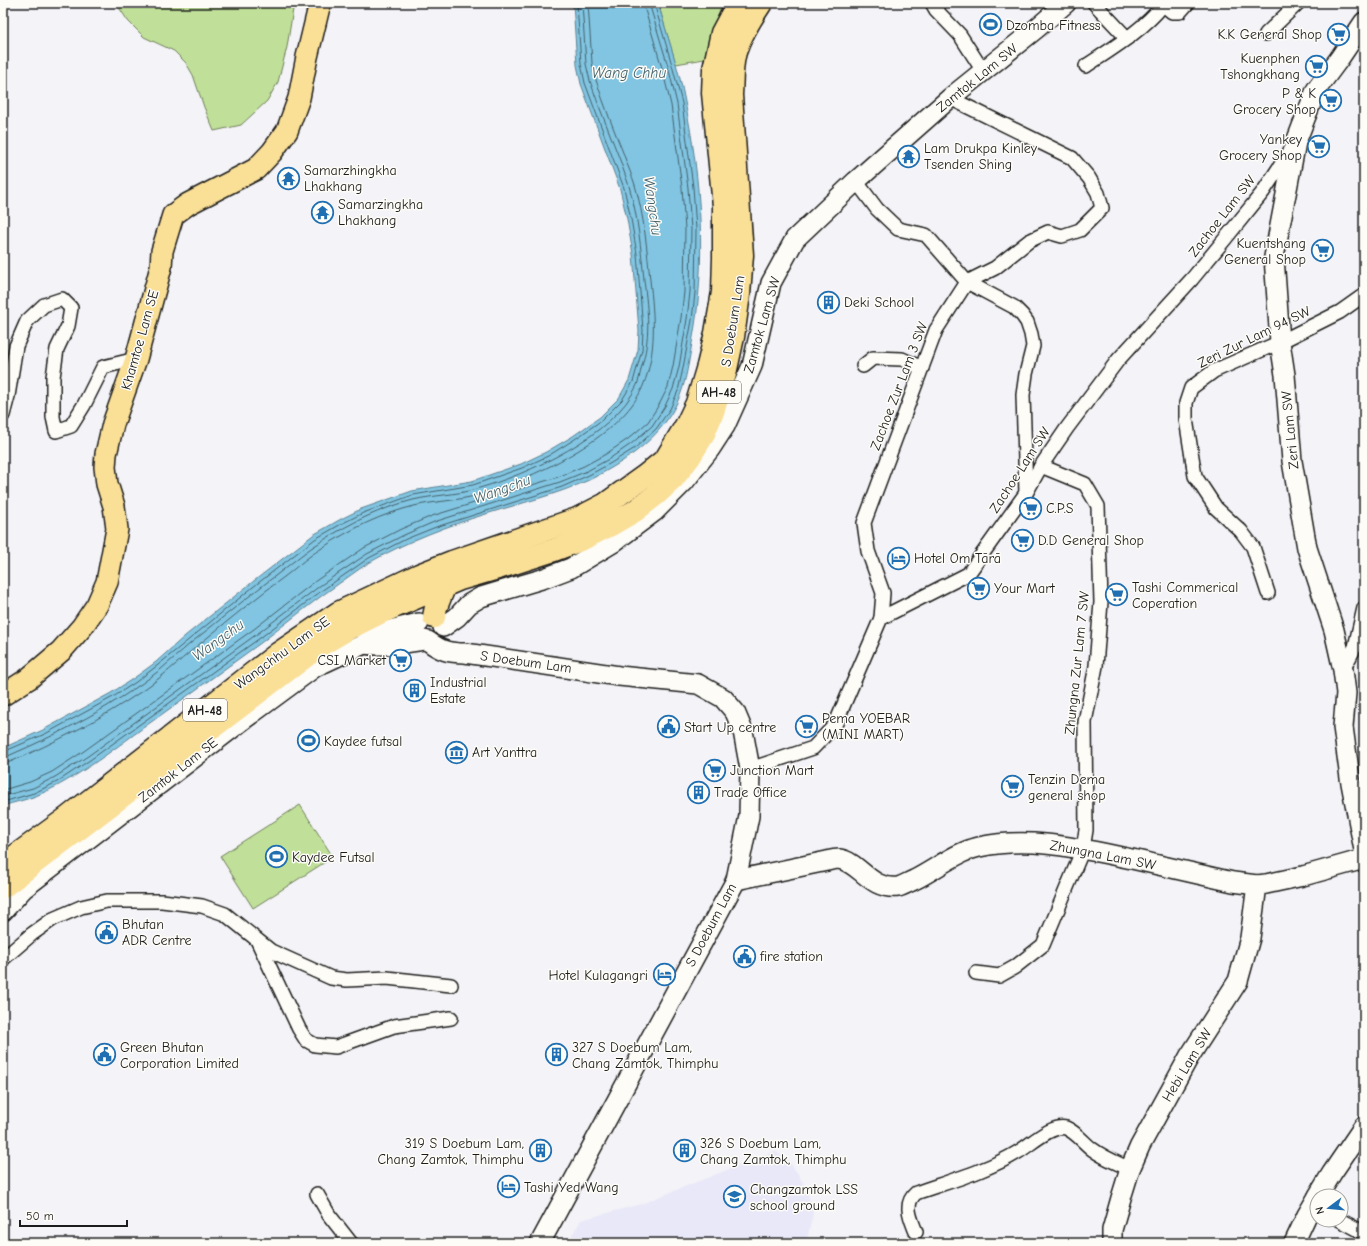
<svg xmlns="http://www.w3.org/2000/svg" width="1367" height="1246" viewBox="0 0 1367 1246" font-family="'Comic Neue',sans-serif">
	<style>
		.built { fill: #e9e8f8 }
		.green { fill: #c0e099; stroke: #6e7e5a }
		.water { fill: #81c5e2; stroke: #598193 }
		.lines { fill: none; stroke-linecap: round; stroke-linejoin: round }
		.shore { stroke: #44606b; stroke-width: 1 }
		.street-casing { stroke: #1c1c1c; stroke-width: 16 }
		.secondary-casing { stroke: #1c1c1c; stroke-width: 22 }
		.primary-casing { stroke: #1c1c1c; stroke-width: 24 }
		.highway-casing { stroke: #1c1c1c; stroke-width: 25 }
		.street { stroke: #fdfcf7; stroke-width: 13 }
		.secondary { stroke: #fdfcf7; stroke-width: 19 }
		.primary { stroke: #fadf96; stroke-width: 21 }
		.highway { stroke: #fadf96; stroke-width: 22 }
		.labels { text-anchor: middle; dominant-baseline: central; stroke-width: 3; stroke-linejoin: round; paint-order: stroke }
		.shield { fill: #fdfcf7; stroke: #605f5e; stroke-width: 1 }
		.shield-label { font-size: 13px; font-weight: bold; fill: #1c1c1c }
		.poi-label { font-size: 14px; fill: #1c1c1c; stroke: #fdfcf7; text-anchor: start }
		.street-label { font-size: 14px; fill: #1c1c1c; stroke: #fdfcf7 }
		.water-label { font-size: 15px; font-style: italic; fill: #44606b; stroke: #fdfcf7 }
	</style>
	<rect width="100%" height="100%" fill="#f4f3f7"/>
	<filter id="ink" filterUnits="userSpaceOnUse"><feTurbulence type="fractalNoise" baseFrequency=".025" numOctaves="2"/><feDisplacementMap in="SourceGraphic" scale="8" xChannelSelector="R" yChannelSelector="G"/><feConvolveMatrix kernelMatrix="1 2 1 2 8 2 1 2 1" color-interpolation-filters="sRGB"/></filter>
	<g filter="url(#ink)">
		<path class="built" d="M775 1151 789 1161 798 1174 807 1190 813 1214 806 1243H567L581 1220 641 1204Z"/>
		<g class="green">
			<path d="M116 3H294L287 47 278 82 267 101 241 125 214 131 204 107 193 75 186 63 174 51 144 37 128 21Z"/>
			<path d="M658 3H722L704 59 676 64Z"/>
			<path d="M300 805 333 857 253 908 220 856Z"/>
		</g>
		<path class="water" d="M573 3H658C667 36 679 68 685 102 701 179 707 265 692 343 688 366 685 391 672 412 654 443 621 464 589 480 556 495 521 503 486 514 447 526 410 540 374 560 364 565 354 573 344 580 316 599 289 621 262 642 226 668 190 694 154 720 119 745 77 779 38 795 27 800 14 802 3 806V748L43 730 111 693 134 678 156 662 185 636 250 584 313 535 341 519 361 509 412 491 472 481 521 464 546 452 573 436 600 417 619 398 629 380 638 350 639 331 633 254 627 219 620 189 581 84 577 65Z"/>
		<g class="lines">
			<g class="shore">
				<path d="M3 752 45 734 113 697 136 682 158 665 253 587 315 539 343 523 363 513 413 495 473 485 522 468 548 456 575 439 602 420 622 400 633 382 642 350 643 330 637 254 631 219 624 188 585 83 581 64 577 3"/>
				<path d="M3 757 8 756C59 734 116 705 160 670 171 661 181 651 192 642 221 619 250 595 279 573 293 562 307 550 322 541 350 523 381 508 413 500 434 495 456 495 476 489 527 475 615 435 637 385 639 380 640 374 641 369 651 337 648 313 644 280 641 249 638 216 629 186 618 151 602 117 590 81L586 64 582 3"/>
				<path d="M3 763 10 762C54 743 103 718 142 691 161 678 178 662 196 647 226 622 257 597 288 574 299 565 310 555 322 548 350 529 382 514 414 506 435 501 457 501 478 495 529 480 622 438 643 386 657 352 654 316 650 280 647 248 644 216 635 185 632 175 627 165 624 155 614 130 604 105 596 80L592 63 588 3"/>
				<path d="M3 790 30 782 52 772 84 751 254 629 317 580 364 548 401 529 432 516 558 477 584 466 606 454 628 439 648 422 660 403 668 387 673 366 681 318 684 292 685 229 682 188 671 105 662 68 643 3"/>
				<path d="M3 796 33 788 55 777 88 756 257 634 321 585 367 554 404 535 434 522 560 482 587 471 609 459 631 444 652 426 665 406 673 389 679 367 687 319 690 292 691 229 688 188 677 104 668 66 649 3"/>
				<path d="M3 802 34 793 57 782 90 760 260 638 324 589 369 558 406 539 436 527 562 487 589 475 611 463 635 448 656 429 670 409 678 391 683 368 692 320 695 293 696 229 693 187 682 103 672 65 654 3"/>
			</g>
			<defs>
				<g id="street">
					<path d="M932 3 936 10 960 35 983 71"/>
					<path d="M1094 3 1127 38"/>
					<path d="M1161 3 1172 12H1180L1188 3"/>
					<path d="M1266 34 1298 3"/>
					<path d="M1086 66C1113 48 1143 30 1163 5"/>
					<path d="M856 181 877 209 898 229 926 235 967 282 1014 307 1022 315 1027 322 1031 334 1033 346 1026 374 1023 395 1026 493"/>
					<path d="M863 366 873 358 902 359 922 368"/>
					<path d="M3 415 8 396 16 346 27 321 44 305 62 299 71 308 68 326 57 349 53 377V417L56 431 71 426 84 405 103 367 136 359"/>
					<path d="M1268 593 1253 547 1241 531 1216 508 1195 476 1186 419V403L1191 388 1214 371 1280 342 1340 312 1364 295"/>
					<path d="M881 618 883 593 868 551 864 523 936 330 967 282 995 268 1029 241 1048 232 1062 236 1080 230 1102 208 1098 193 1089 178 1072 158 950 98"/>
					<path d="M1343 670 1355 647 1364 608"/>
					<path d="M750 769 813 748 835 725 881 618 968 574 1026 493 1041 466 1067 428 1118 360 1192 279 1225 239 1263 192 1292 148"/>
					<path d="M258 942 299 1029 306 1040 315 1045 336 1047 394 1026 451 1018"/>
					<path d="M3 959 32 934 53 919 81 907 107 901H162L202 906 225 914 271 951 331 978 347 980 387 978 451 985"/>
					<path d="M976 973 999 976 1015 967 1043 945 1083 849 1086 830 1085 722 1096 666 1101 602 1098 506 1085 484 1041 466"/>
					<path d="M317 1194 329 1215 351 1243"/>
					<path d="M1340 1220 1357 1229 1364 1234"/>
					<path d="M916 1232C911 1219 903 1204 916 1193 950 1181 987 1171 1018 1152 1030 1145 1052 1124 1066 1128 1076 1132 1084 1143 1092 1149 1104 1158 1117 1163 1130 1169"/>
				</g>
				<g id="secondary">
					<path d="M1364 22 1339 59 1316 90 1296 142 1274 257 1280 342 1285 375 1292 461 1307 548 1334 630 1343 670 1346 693 1343 727 1350 778 1364 850"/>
					<path d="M443 627 457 617 469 604 481 597 542 579 571 568 614 542 654 512 684 482 710 449 725 426 752 366 771 283 795 239 856 181 950 98 1037 28 1066 3"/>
					<path d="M428 641C441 651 449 653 465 653L619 676 698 684 723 698 735 712 743 731 750 769 749 816 736 880 540 1243"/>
					<path d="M364 644C384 647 405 643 424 640"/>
					<path d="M736 880 827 861C831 860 835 859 839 859 860 862 869 890 898 887 903 886 909 882 914 880 936 869 956 852 979 847 1030 836 1082 849 1132 859 1166 867 1199 874 1233 882L1257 885 1266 884 1303 876 1364 859"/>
					<path d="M3 911 23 889 243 720 315 667 364 644 372 637 382 632 419 623"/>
					<path d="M1318 1196 1332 1173 1364 1126"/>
					<path d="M1112 1243V1230L1121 1198 1130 1169 1140 1146 1189 1057 1238 981 1250 938 1257 885"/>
					<path d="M1294 1243 1307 1215 1317 1198"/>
				</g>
				<path id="primary" d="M3 695 28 679 61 651 82 627 97 605 107 582 117 529 114 506 107 484 105 467 106 454 113 424 136 359 161 267 162 251 173 215 188 204 256 169 272 152 287 131 299 98 307 57 320 3"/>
				<g id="highway">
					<path d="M434 617 436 607 445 585"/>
					<path d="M3 865 66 819 279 653 338 613 419 575 452 562 577 519 606 504 645 476 666 459 687 424 697 403 708 366 716 333 723 292 724 257V206L713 93 714 69 722 33 738 3"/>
					<path d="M3 887 321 645 348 629 380 613 460 579 498 568 554 550 583 539 611 525 635 511 657 494 673 479 690 457 703 436 713 412 725 374 733 337 739 294 742 255 731 95C732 81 731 65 735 52 741 34 751 18 761 3"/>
				</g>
			</defs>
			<use href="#street" class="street-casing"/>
			<use href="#secondary" class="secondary-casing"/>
			<use href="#primary" class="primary-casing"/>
			<use href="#highway" class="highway-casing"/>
			<use href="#street" class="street"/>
			<use href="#secondary" class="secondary"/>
			<use href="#primary" class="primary"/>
			<use href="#highway" class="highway"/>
		</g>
	</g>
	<defs>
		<symbol id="stadium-ring" viewBox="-11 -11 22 22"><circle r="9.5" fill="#fdfcf7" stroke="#1f6fb2" stroke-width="1.5"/><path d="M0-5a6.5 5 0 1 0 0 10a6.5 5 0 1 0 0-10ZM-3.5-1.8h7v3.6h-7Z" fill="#1f6fb2"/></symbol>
		<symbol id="supermarket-ring" viewBox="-11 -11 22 22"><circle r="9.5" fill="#fdfcf7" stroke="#1f6fb2" stroke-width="1.5"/><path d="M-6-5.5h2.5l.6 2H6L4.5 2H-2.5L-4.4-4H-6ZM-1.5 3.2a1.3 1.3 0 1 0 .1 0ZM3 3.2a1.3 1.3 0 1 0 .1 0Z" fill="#1f6fb2"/></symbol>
		<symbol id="temple-ring" viewBox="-11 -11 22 22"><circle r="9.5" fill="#fdfcf7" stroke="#1f6fb2" stroke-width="1.5"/><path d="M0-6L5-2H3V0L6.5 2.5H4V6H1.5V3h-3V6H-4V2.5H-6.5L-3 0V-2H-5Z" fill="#1f6fb2"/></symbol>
		<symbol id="building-ring" viewBox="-11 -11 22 22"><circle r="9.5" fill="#fdfcf7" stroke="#1f6fb2" stroke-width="1.5"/><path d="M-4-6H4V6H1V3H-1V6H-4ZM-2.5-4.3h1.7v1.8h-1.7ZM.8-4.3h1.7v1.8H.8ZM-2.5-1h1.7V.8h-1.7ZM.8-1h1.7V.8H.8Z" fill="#1f6fb2"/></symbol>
		<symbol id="hotel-ring" viewBox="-11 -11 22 22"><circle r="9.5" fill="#fdfcf7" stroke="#1f6fb2" stroke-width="1.5"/><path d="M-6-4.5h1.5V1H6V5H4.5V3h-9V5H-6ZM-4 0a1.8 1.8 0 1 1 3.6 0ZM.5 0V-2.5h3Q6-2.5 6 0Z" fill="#1f6fb2"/></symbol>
		<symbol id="civic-ring" viewBox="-11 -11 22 22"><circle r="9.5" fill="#fdfcf7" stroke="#1f6fb2" stroke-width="1.5"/><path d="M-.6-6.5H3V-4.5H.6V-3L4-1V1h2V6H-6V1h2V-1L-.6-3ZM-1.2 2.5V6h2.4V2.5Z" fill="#1f6fb2"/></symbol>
		<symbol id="museum-ring" viewBox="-11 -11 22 22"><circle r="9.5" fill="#fdfcf7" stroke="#1f6fb2" stroke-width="1.5"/><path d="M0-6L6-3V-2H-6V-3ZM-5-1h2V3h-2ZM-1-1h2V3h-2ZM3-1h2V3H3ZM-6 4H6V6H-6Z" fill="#1f6fb2"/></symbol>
		<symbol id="school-ring" viewBox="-11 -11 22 22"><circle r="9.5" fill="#fdfcf7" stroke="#1f6fb2" stroke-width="1.5"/><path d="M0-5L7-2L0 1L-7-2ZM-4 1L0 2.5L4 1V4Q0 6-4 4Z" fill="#1f6fb2"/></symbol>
	</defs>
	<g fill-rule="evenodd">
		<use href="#stadium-ring" x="978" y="12" width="25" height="25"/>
		<use href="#supermarket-ring" x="1326" y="22" width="25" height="25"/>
		<use href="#supermarket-ring" x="1304" y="54" width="25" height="25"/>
		<use href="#supermarket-ring" x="1318" y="88" width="25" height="25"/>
		<use href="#supermarket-ring" x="1306" y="134" width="25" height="25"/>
		<use href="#temple-ring" x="896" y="144" width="25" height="25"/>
		<use href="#temple-ring" x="276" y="166" width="25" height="25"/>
		<use href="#temple-ring" x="310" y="200" width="25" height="25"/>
		<use href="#supermarket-ring" x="1310" y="238" width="25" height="25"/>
		<use href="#building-ring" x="816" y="290" width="25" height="25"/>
		<use href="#supermarket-ring" x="1018" y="496" width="25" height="25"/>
		<use href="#supermarket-ring" x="1010" y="528" width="25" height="25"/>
		<use href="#hotel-ring" x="886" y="546" width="25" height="25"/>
		<use href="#supermarket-ring" x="966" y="576" width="25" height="25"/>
		<use href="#supermarket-ring" x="1104" y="582" width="25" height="25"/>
		<use href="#supermarket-ring" x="388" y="648" width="25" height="25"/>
		<use href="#building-ring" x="402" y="678" width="25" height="25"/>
		<use href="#supermarket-ring" x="794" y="714" width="25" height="25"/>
		<use href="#civic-ring" x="656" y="714" width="25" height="25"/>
		<use href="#stadium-ring" x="296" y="728" width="25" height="25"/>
		<use href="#museum-ring" x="444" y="740" width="25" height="25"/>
		<use href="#supermarket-ring" x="702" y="758" width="25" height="25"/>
		<use href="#supermarket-ring" x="1000" y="774" width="25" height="25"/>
		<use href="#building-ring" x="686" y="780" width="25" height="25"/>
		<use href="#stadium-ring" x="264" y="844" width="25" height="25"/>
		<use href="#civic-ring" x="94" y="920" width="25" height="25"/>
		<use href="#civic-ring" x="732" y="944" width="25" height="25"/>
		<use href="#hotel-ring" x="652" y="962" width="25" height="25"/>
		<use href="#civic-ring" x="92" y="1042" width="25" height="25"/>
		<use href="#building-ring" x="544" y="1042" width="25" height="25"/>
		<use href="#building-ring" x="528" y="1138" width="25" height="25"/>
		<use href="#building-ring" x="672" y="1138" width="25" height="25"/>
		<use href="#hotel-ring" x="496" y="1174" width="25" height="25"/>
		<use href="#school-ring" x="722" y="1184" width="25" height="25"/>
	</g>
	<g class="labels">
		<g class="shield">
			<rect x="697" y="381" width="44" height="22" rx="3"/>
			<rect x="183" y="699" width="44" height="22" rx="3"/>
		</g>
		<g class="shield-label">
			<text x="719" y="392">AH-48</text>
			<text x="205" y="710">AH-48</text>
		</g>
		<g class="poi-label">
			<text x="1006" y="25">Dzomba Fitness</text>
			<text x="1322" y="34" text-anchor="end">K.K General Shop</text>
			<text x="1300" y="58" text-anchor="end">Kuenphen<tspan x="1300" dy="16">Tshongkhang</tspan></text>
			<text x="1316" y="93" text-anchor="end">P &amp; K<tspan x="1316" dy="16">Grocery Shop</tspan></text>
			<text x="1302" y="139" text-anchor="end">Yankey<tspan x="1302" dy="16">Grocery Shop</tspan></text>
			<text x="924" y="148">Lam Drukpa Kinley<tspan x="924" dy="16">Tsenden Shing</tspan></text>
			<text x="304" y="170">Samarzhingkha<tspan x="304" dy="16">Lhakhang</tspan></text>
			<text x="338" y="204">Samarzingkha<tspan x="338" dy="16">Lhakhang</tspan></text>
			<text x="1306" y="243" text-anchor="end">Kuentshang<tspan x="1306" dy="16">General Shop</tspan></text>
			<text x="844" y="302">Deki School</text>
			<text x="1046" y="508">C.P.S</text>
			<text x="1038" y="540">D.D General Shop</text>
			<text x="914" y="558">Hotel Om Tārā</text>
			<text x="1132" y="587">Tashi Commerical<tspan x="1132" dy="16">Coperation</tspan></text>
			<text x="994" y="588">Your Mart</text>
			<text x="386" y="660" text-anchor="end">CSI Market</text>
			<text x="430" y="682">Industrial<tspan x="430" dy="16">Estate</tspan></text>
			<text x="822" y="718">Pema YOEBAR<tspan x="822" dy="16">(MINI MART)</tspan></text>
			<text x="684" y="727">Start Up centre</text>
			<text x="324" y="741">Kaydee futsal</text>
			<text x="472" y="752">Art Yanttra</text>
			<text x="730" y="770">Junction Mart</text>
			<text x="1028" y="779">Tenzin Dema<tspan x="1028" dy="16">general shop</tspan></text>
			<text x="714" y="792">Trade Office</text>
			<text x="292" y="857">Kaydee Futsal</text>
			<text x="122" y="924">Bhutan<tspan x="122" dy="16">ADR Centre</tspan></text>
			<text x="760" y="956">fire station</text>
			<text x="648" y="975" text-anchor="end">Hotel Kulagangri</text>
			<text x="120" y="1047">Green Bhutan<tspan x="120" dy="16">Corporation Limited</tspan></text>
			<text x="572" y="1047">327 S Doebum Lam,<tspan x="572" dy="16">Chang Zamtok, Thimphu</tspan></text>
			<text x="524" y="1143" text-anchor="end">319 S Doebum Lam,<tspan x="524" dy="16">Chang Zamtok, Thimphu</tspan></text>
			<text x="700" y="1143">326 S Doebum Lam,<tspan x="700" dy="16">Chang Zamtok, Thimphu</tspan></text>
			<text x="524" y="1187">Tashi Yed Wang</text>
			<text x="750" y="1189">Changzamtok LSS<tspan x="750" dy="16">school ground</tspan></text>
		</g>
		<g class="street-label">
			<text transform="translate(977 78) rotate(-39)">Zamtok Lam SW</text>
			<text transform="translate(1222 216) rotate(-52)">Zachoe Lam SW</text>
			<text transform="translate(733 321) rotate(-81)">S Doebum Lam</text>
			<text transform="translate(762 325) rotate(-74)">Zamtok Lam SW</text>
			<text transform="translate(1254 337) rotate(-26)">Zeri Zur Lam 94 SW</text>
			<text transform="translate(140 340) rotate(-74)">Khamtoe Lam SE</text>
			<text transform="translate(899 386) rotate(-69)">Zachoe Zur Lam 3 SW</text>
			<text transform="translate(1290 430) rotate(-96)">Zeri Lam SW</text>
			<text transform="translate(1020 470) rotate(-57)">Zachoe Lam SW</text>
			<text transform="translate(282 653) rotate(-36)">Wangchhu Lam SE</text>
			<text transform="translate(526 662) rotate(8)">S Doebum Lam</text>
			<text transform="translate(1077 663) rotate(-84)">Zhungna Zur Lam 7 SW</text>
			<text transform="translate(178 770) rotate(-38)">Zamtok Lam SE</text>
			<text transform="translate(1103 855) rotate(11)">Zhungna Lam SW</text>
			<text transform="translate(711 925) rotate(-62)">S Doebum Lam</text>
			<text transform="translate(1187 1065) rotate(-59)">Hebi Lam SW</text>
		</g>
		<g class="water-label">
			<text x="629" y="73">Wang Chhu</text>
			<text transform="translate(653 206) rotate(82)">Wangchu</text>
			<text transform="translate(502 489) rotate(-20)">Wangchu</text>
			<text transform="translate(218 640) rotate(-36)">Wangchu</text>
		</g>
	</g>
	<rect width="1367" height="1246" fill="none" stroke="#fdfcf7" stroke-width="16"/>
	<rect x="8" y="8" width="1351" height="1230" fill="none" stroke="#1c1c1c" stroke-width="1.5" filter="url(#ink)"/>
	<g transform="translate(1329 1208) rotate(254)"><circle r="19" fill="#fdfcf7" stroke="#a3a29f"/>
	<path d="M0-3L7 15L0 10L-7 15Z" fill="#1f6fb2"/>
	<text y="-6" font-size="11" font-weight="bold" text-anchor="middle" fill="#1c1c1c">N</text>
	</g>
	<path d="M20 1220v6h107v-6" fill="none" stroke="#1c1c1c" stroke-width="2"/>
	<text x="26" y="1220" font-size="12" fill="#1c1c1c" stroke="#fdfcf7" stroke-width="3" paint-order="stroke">50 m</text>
</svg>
